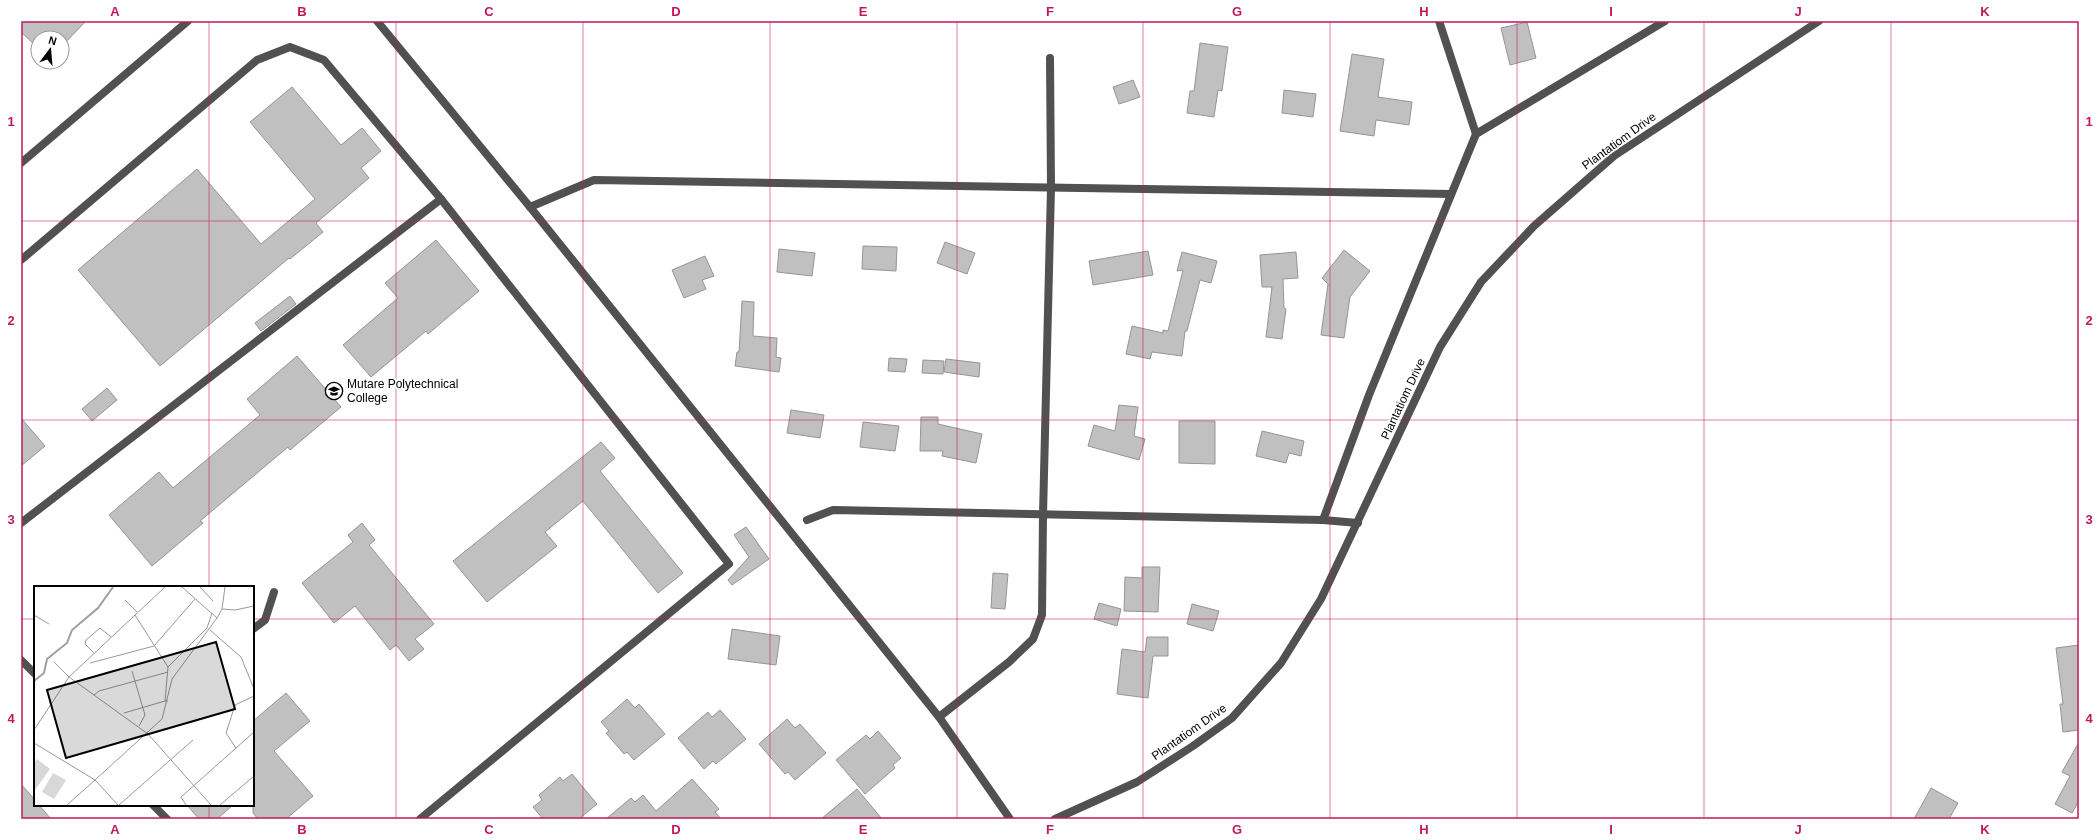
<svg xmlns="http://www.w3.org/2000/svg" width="2100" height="840" viewBox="0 0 2100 840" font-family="Arial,sans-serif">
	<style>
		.building { fill: #c0c0c0; stroke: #959595 }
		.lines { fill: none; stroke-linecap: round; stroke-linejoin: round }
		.service { stroke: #515151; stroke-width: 8 }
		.minor { stroke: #515151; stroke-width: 8 }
		.tertiary { stroke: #515151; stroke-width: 8 }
		.grid { fill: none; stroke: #c2185b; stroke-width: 1; stroke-opacity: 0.55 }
		.labels { text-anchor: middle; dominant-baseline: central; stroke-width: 3.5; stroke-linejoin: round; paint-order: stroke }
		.street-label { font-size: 12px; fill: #000; stroke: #fff }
		.poi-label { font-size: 12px; fill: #000; stroke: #fff; text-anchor: start }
		.inset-river { fill: none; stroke: #9f9f9f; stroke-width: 2 }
		.inset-road { fill: none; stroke: #999; stroke-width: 1 }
		.view { fill: #000; fill-opacity: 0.15; stroke: #000; stroke-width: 2 }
		.inset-edge { fill: none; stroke: #000; stroke-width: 2 }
		.neatline { fill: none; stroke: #c2185b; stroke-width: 1.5 }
		.grid-label { font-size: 13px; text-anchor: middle; font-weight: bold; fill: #c2185b }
	</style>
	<rect width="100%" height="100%" fill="#fff"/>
	<g class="building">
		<path d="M21 21H86L62 46V38H38V48L21 32Z"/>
		<path d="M1527 22 1536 58 1510 65 1501 28Z"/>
		<path d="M1200 43 1228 47 1222 91 1218 90 1214 117 1187 113 1190 91H1194Z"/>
		<path d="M1352 54 1384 59 1378 97 1412 102 1409 125 1376 120 1374 136 1340 131Z"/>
		<path d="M1133 80 1140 97 1119 104 1113 87Z"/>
		<path d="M292 87 341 145 362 128 381 151 361 168 369 178 316 223 323 232 290 259 289 258 160 366 78 270 197 169 261 244 315 199 250 122Z"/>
		<path d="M1284 90 1316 94 1313 117 1282 113Z"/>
		<path d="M436 240 479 291 428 334 426 331 371 377 343 345 398 298 385 283Z"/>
		<path d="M945 242 975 253 967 274 937 263Z"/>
		<path d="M863 246 897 247 896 271 862 269Z"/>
		<path d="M779 249 815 253 812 276 777 272Z"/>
		<path d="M1344 250 1370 271 1350 297 1344 338 1321 335 1328 284 1322 278Z"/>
		<path d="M1148 251 1153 275 1093 285 1089 261Z"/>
		<path d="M1182 252 1217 261 1211 283 1200 280 1187 331H1185L1182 356 1152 352 1150 359 1126 354 1132 326 1163 333V330L1168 331 1183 270 1177 271Z"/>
		<path d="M1296 252 1298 278 1283 279 1284 308 1286 309 1282 339 1266 337 1272 287H1262L1260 255Z"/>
		<path d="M705 256 714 276 702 280 706 289 684 298 672 270Z"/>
		<path d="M290 296 296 304 261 331 255 323Z"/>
		<path d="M742 301 754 302 753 336 777 338 776 357 781 358 779 372 735 366 737 352H739Z"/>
		<path d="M297 356 341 407 290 450 288 447 200 521 203 523 152 566 109 515 159 472 173 488 260 415 247 399Z"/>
		<path d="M889 358 907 359 905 372 888 371Z"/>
		<path d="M946 359 980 363 979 377 944 372Z"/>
		<path d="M923 360 944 361 943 374 922 373Z"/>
		<path d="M107 388 117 400 92 421 82 409Z"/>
		<path d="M1119 405 1138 407 1134 436 1145 439 1139 460 1088 446 1094 425 1115 431Z"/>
		<path d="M791 410 824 415 820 438 787 433Z"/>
		<path d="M921 417H938V424L982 434 976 463 942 456 943 451H920Z"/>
		<path d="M21 418 45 446 21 466Z"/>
		<path d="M1179 421H1215V464L1179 463Z"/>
		<path d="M863 422 899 426 895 451 860 447Z"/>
		<path d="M1262 431 1304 441 1301 456 1289 453 1286 463 1256 456Z"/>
		<path d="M601 442 615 458 600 471 683 573 658 593 583 501 545 532 557 546 487 602 453 561Z"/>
		<path d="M362 523 375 540 369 545 434 624 415 639 424 649 409 661 396 645 390 650 355 606 334 623 302 583 353 542 348 535Z"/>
		<path d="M746 527 769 559 732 585 728 580 749 557 734 535Z"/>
		<path d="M1142 567H1160L1158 612 1124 611 1125 577 1142 578Z"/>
		<path d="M993 573 1008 574 1005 609 991 608Z"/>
		<path d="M1099 603 1121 609 1117 626 1094 619Z"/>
		<path d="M1192 604 1219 611 1213 631 1187 624Z"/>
		<path d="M732 629 780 636 776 665 728 659Z"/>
		<path d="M1147 637H1168V656H1153L1148 698 1117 694 1122 649 1145 652Z"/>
		<path d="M2079 645V730L2063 732 2060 704H2063L2056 648Z"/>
		<path d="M286 693 310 721 274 751 313 796 286 819H258L253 813V721Z"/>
		<path d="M627 699 635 708 639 704 665 734 634 760 627 752 624 754 606 733 609 731 601 722Z"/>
		<path d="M720 710 746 739 716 764 713 761 704 769 678 738 708 712 712 717Z"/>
		<path d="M787 719 795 728 800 724 826 753 795 780 788 772 785 774 759 744Z"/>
		<path d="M878 731 901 758 893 765 895 768 865 794 836 760 866 735 870 739Z"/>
		<path d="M2079 742V801L2072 813 2055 804 2070 776 2062 772Z"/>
		<path d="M572 774 597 804 579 819H543L533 807 542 800 539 795 560 777 563 781Z"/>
		<path d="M692 779 719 809 715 812 721 819H606L631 798 635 802 643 795 656 811Z"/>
		<path d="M21 784 35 800V805H39L51 819H21Z"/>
		<path d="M1931 788 1958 803 1949 819H1914Z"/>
		<path d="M857 789 882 819H821Z"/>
		<path d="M187 805H233L217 819H199Z"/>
	</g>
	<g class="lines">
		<g class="service">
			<path d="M21 260 257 60 290 47 324 60 441 199 729 564 420 819"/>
			<path d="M21 523 441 199"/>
			<path d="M253 629 265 620 274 592"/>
			<path d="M21 660 35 674"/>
			<path d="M153 805 167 819"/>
		</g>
		<g class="minor">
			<path d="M377 21 530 207 939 717 1010 819"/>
			<path d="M1439 21 1476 134"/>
			<path d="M530 207 594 180 1451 194"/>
			<path d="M807 520 833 510 1323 520"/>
			<path d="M1358 523 1323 520 1369 395 1476 134 1665 21"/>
			<path d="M939 717 1009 662 1033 639 1042 615 1043 515 1051 188 1050 58"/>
		</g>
		<g class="tertiary">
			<path d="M21 163 188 21"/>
			<path d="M1055 819 1137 782 1193 746 1232 718 1281 663 1321 599 1440 347 1481 282 1534 226 1614 156 1819 21"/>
		</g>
	</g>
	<path class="grid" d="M209 21V587M396 21V819M583 21V819M770 21V819M957 21V819M1143 21V819M1330 21V819M1517 21V819M1704 21V819M1891 21V819M21 221H2079M21 420H2079M21 619H35M253 619H2079M209 805V819"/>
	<defs>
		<symbol id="university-ring" viewBox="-11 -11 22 22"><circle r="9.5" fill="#fff" stroke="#000" stroke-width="1.5"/><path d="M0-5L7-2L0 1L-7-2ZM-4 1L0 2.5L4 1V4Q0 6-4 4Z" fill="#000"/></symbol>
	</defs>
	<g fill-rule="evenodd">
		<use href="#university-ring" x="324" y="381" width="20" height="20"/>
	</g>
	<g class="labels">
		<g class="street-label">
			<text transform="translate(1619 141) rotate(-36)">Plantatiom Drive</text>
			<text transform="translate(1403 399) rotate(-65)">Plantatiom Drive</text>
			<text transform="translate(1189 732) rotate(-35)">Plantatiom Drive</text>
		</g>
		<g class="poi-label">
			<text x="347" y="384">Mutare Polytechnical<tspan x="347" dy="14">College</tspan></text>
		</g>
	</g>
	<g transform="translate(34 586)">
		<rect width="220" height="220" fill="#fff"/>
		<path d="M3 173 16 183 1 204 0 177ZM19 187 32 194 20 213 8 206Z" fill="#d8d8d8"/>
		<path class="inset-river" d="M0 95 10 87 13 73 33 57 38 44 64 22 79 1"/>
		<path class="inset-road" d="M148 1 183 32M166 1 179 15M91 14 103 26M188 23 201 24 220 20M0 29 15 38M101 29 134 81M176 44 207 71 220 103M60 67 51 58 52 54 66 42 77 51M20 76 35 91 114 148 177 219M56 77 120 60 161 13M98 85 111 129 105 140M60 109 65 105 134 86M134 115H131L134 81 173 42 178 27M90 127 131 115M0 144 35 91 131 1M0 157 61 194 33 219M202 162 192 147 201 119 220 110M84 219 61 194 128 133 138 93 183 32 188 23 191 1M85 219 159 154M152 219 147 211 220 146M186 219 220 190"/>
		<path class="view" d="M182 56 201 123 32 172 13 104Z"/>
		<rect width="220" height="220" class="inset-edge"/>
	</g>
	<rect width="2100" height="840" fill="none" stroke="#ffffff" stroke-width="44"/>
	<g transform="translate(50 50) rotate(16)"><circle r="19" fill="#ffffff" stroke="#999999"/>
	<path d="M0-3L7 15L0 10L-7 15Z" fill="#000000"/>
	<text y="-6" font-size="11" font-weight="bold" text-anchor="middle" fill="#000000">N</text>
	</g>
	<rect x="22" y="22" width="2056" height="796" class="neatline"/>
	<g class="grid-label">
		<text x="115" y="16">A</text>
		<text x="302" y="16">B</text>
		<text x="489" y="16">C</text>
		<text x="676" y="16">D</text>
		<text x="863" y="16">E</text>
		<text x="1050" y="16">F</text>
		<text x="1237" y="16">G</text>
		<text x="1424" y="16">H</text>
		<text x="1611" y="16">I</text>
		<text x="1798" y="16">J</text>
		<text x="1985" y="16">K</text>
		<text x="11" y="126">1</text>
		<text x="2089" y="126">1</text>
		<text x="11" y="325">2</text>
		<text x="2089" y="325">2</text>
		<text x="11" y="524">3</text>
		<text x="2089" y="524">3</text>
		<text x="11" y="723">4</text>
		<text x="2089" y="723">4</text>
		<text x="115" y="834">A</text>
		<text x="302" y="834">B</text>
		<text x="489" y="834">C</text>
		<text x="676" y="834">D</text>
		<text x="863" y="834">E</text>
		<text x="1050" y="834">F</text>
		<text x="1237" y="834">G</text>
		<text x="1424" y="834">H</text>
		<text x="1611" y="834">I</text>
		<text x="1798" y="834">J</text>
		<text x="1985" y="834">K</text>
	</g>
</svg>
